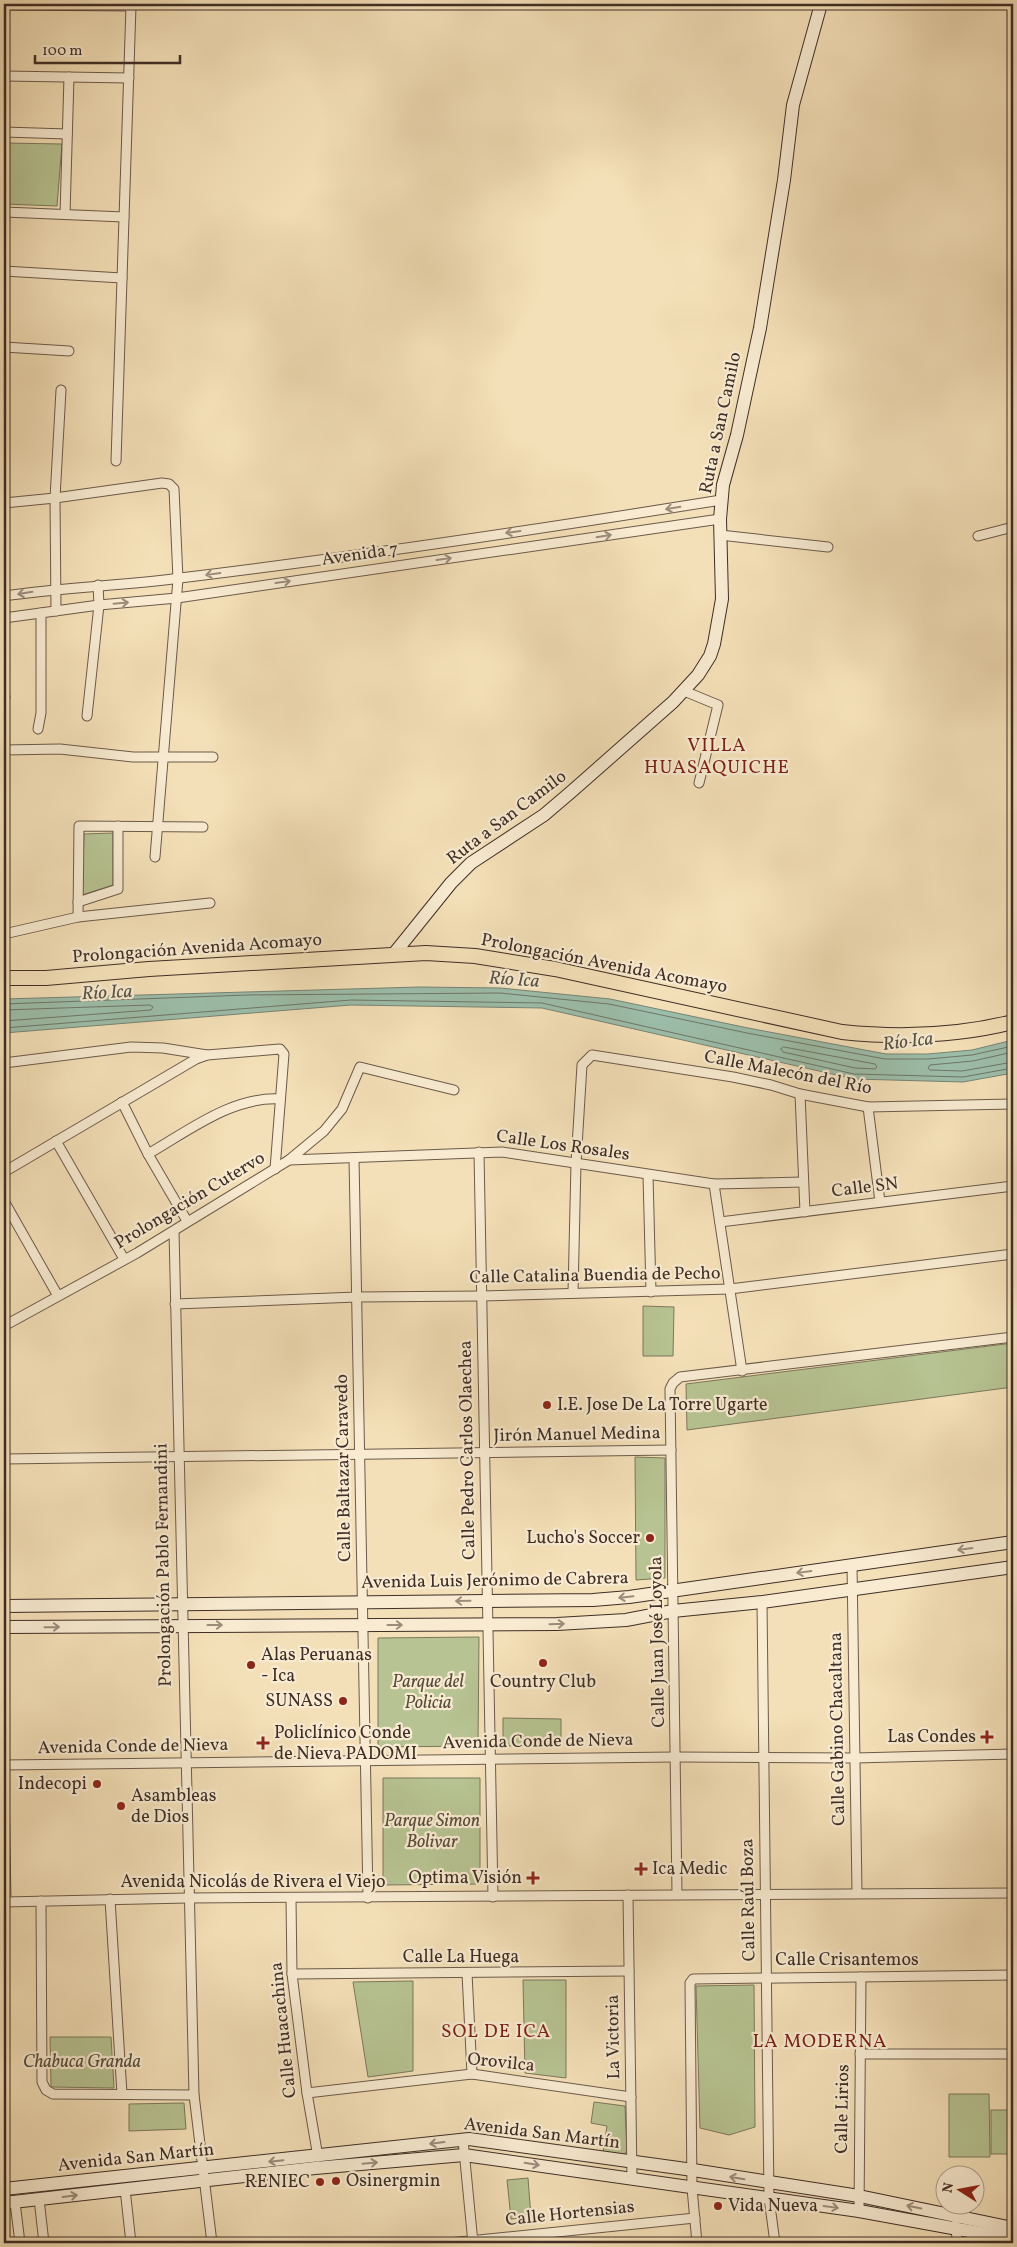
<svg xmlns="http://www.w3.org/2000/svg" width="1017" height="2247" viewBox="0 0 1017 2247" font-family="Vollkorn,serif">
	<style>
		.green { fill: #b7c392; stroke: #7b785c }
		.water { fill: #9cbeaa; stroke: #778475 }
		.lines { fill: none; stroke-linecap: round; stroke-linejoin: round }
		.shore { stroke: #6e7668; stroke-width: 1 }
		.street-casing { stroke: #6c5a4a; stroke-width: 11 }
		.secondary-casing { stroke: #3f2e26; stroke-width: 14 }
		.primary-casing { stroke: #3f2e26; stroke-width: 16 }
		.street { stroke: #f8ebd1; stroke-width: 9 }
		.secondary { stroke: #f8ebd1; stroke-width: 12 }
		.primary { stroke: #f4e0b8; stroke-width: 14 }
		.oneway { stroke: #9c8c7c }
		.poi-dot { fill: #8f2418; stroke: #f8ebd1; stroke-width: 2 }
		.labels { text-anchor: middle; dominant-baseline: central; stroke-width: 4.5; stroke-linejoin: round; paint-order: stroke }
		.street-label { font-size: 18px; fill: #3f2e26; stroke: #f8ebd1 }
		.poi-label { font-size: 18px; fill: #3f2e26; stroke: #f8ebd1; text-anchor: start }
		.park-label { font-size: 18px; font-style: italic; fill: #574c3c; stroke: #f8ebd1 }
		.neighbourhood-label { font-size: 19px; letter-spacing: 1px; fill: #7a1f14; stroke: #f8ebd1 }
		.water-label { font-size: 19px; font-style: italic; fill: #565247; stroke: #f8ebd1 }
	</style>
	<rect width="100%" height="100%" fill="#f4e0b8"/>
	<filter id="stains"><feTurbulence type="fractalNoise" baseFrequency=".004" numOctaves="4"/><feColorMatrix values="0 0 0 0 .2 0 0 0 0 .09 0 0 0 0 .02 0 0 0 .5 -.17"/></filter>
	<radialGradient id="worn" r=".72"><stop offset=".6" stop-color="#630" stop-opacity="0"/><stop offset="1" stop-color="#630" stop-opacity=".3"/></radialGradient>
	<g class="green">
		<path d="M4 143 62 144 57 206 4 204Z"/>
		<path d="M113 833V885L82 895 84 834Z"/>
		<path d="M643 1306 674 1307 673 1356H643Z"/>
		<path d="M1013 1343V1387L687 1430 686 1384Z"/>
		<path d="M635 1457 665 1458V1578L636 1580Z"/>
		<path d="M479 1637 478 1746 378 1747V1638Z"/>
		<path d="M503 1718 561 1719V1745L506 1746 503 1742Z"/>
		<path d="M383 1778H480V1884L383 1885Z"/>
		<path d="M523 1980H566V2078L525 2073Z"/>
		<path d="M413 1981V2071L368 2077 353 1982Z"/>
		<path d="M754 1985 755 2127 729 2135 700 2128 696 1986Z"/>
		<path d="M50 2037H111L114 2088 51 2087Z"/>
		<path d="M949 2094H989L990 2157H949Z"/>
		<path d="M594 2102 625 2106 627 2151 623 2155 603 2152 607 2126 591 2123Z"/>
		<path d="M184 2103 186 2129 129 2131V2104Z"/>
		<rect x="991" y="2110" width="22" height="44"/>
		<path d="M528 2178 531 2217 511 2219 507 2180Z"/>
	</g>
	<path class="water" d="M419 987 500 988 610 999 748 1028 886 1054H928L972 1050 1013 1040V1073L963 1082 854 1079 542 1008 351 1005 4 1033V999Z"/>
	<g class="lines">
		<g class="shore">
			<path d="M4 1004 247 995 500 993 609 1004 747 1033 885 1059H928L972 1055 1013 1046"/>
			<path d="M4 1010 150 1005 153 1007 151 1010 4 1021"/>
			<path d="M4 1028 351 1000 542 1003 854 1074 963 1077 1013 1068"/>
			<path d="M784 1047 875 1064 877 1067 875 1069 855 1068 783 1052 781 1049Z"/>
			<path d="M1013 1052 973 1061 930 1065 928 1068 930 1070 962 1071 1013 1062"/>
		</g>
		<defs>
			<g id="street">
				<path d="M4 5 131 6 116 461"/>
				<path d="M4 76 129 78"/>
				<path d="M4 132 67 134"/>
				<path d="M4 212 124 217"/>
				<path d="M65 214 69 77"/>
				<path d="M4 271 122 278"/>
				<path d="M4 347 69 351"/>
				<path d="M61 390 55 498 162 483 169 484 174 489 178 579 155 857"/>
				<path d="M4 503 55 498 56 611"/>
				<path d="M720 535 828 547"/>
				<path d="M978 536 1013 527"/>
				<path d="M4 596C63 587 121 586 180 578 361 556 541 529 721 500"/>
				<path d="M4 618 99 605 177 598 720 519"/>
				<path d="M684 691 718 705 699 783"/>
				<path d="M4 697H5"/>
				<path d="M87 716 99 605 98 585"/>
				<path d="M38 729 41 713V613"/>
				<path d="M4 750 60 749 133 757H213"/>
				<path d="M78 902 118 889V826"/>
				<path d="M78 917 79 826 203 827"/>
				<path d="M4 934 78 917 210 903"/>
				<path d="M4 1063 131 1047 163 1048 207 1055"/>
				<path d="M800 1094 805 1212"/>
				<path d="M122 1102 148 1154 187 1221"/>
				<path d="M868 1107 880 1202"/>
				<path d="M56 1141 124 1259"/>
				<path d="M479 1152 493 1897"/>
				<path d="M148 1154C187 1132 232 1096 280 1099"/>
				<path d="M354 1158 368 1898"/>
				<path d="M289 1160 502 1152 714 1184 803 1182"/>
				<path d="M4 1172 196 1059 207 1055 280 1049 284 1054 275 1169"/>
				<path d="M648 1175 651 1292"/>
				<path d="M714 1184 742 1371"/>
				<path d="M4 1201 58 1296"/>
				<path d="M720 1222 1013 1186"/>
				<path d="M174 1231 194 2095 212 2243"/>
				<path d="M573 1293 576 1163 582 1065 592 1055 733 1077 771 1085 800 1094 868 1107 1013 1104"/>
				<path d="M175 1304 357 1297 482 1296 730 1289 1013 1254"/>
				<path d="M4 1326 137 1253 289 1160 324 1131 342 1109 360 1067 454 1090"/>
				<path d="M4 1459 671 1450"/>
				<path d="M852 1565 857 1893"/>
				<path d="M762 1602 769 2198 775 2243"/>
				<path d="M4 1765 675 1757 855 1758 1013 1754"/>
				<path d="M4 1784 6 1902"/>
				<path d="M677 1894 670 1389 673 1383 680 1377 1013 1337"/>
				<path d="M628 1895 632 2179"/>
				<path d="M110 1899 122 2094"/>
				<path d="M291 1899 292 1974 307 2093 318 2157"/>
				<path d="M41 1901 42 2082 46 2090 53 2094 194 2095"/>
				<path d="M4 1902 188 1898 1013 1893"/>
				<path d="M467 1973 472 2074"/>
				<path d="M292 1974 629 1971"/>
				<path d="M860 2054H1013"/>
				<path d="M307 2093 472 2074 631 2097"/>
				<path d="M463 2140 473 2243"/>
				<path d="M125 2189 131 2243"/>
				<path d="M39 2199 44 2243"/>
				<path d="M15 2202 20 2243"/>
				<path d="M859 2211 861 1977"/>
				<path d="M955 2225 958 2243"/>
				<path d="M449 2243 695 2218"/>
				<path d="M697 2243 692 2188 690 1983 693 1979 1013 1975"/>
			</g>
			<g id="secondary">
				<path d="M393 955 451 883 471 863 544 815 571 792 673 702 698 675 710 656 714 644 722 599 720 519 723 485 737 435 760 328 784 180 793 105 821 4"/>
				<path d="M4 1606 593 1600 629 1597 1013 1542"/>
				<path d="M4 1627 557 1624 626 1620 673 1611 762 1602 1013 1567"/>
				<path d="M4 2189 469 2139 693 2170 859 2196 1013 2228"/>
				<path d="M4 2203 315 2168 464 2155 859 2211 1013 2239"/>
			</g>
			<path id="primary" d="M4 978H46L149 969 426 953 475 956 555 969 842 1032C899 1038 957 1036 1013 1022"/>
		</defs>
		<use href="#street" class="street-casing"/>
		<use href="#secondary" class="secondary-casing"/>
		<use href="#primary" class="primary-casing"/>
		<use href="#street" class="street"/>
		<use href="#secondary" class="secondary"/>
		<use href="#primary" class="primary"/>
	</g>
	<defs><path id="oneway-shaft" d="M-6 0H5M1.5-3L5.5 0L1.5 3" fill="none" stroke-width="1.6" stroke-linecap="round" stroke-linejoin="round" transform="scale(1.25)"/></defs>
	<g class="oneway">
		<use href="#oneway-shaft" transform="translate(673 508) rotate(171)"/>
		<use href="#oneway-shaft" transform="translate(513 532) rotate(172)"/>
		<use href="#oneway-shaft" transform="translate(604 536) rotate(-9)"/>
		<use href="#oneway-shaft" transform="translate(444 559) rotate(-8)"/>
		<use href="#oneway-shaft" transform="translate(213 574) rotate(172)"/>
		<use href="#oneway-shaft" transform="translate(283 582) rotate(-8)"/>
		<use href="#oneway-shaft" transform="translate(25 593) rotate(171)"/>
		<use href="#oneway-shaft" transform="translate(121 603) rotate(-5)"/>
		<use href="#oneway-shaft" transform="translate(965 1549) rotate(172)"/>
		<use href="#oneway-shaft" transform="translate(804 1572) rotate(172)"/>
		<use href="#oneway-shaft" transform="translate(626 1597) rotate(174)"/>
		<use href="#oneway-shaft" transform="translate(463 1601) rotate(179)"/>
		<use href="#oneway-shaft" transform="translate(557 1624) rotate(-2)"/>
		<use href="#oneway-shaft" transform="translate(215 1625)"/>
		<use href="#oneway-shaft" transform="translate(395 1625)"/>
		<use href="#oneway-shaft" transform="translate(52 1627) rotate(-1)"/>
		<use href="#oneway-shaft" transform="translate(437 2143) rotate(173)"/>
		<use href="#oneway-shaft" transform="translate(276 2161) rotate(174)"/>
		<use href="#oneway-shaft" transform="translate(370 2163) rotate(-5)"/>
		<use href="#oneway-shaft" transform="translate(532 2164) rotate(9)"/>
		<use href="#oneway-shaft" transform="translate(737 2178) rotate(-171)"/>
		<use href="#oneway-shaft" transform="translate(70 2196) rotate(-7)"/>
		<use href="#oneway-shaft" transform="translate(831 2207) rotate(8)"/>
		<use href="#oneway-shaft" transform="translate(914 2207) rotate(-169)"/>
	</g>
	<g class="poi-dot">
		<circle cx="547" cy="1405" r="5"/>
		<circle cx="650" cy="1538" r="5"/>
		<circle cx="543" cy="1663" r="5"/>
		<circle cx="251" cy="1665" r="5"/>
		<circle cx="343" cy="1701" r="5"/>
		<path d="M984.5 1729.5h5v5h5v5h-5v5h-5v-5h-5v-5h5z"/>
		<path d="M260.5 1735.5h5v5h5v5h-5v5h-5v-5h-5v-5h5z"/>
		<circle cx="97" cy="1784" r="5"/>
		<circle cx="121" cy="1806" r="5"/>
		<path d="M638.5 1861.5h5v5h5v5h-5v5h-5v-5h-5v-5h5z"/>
		<path d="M530.5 1870.5h5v5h5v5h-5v5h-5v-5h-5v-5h5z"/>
		<circle cx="336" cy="2181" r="5"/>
		<circle cx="320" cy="2182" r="5"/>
		<circle cx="718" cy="2206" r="5"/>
	</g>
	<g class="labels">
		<g class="street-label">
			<text transform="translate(721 423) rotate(-78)">Ruta a San Camilo</text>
			<text transform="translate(360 555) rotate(-8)">Avenida 7</text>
			<text transform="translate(507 818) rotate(-37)">Ruta a San Camilo</text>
			<text transform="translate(197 949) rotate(-4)">Prolongación Avenida Acomayo</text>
			<text transform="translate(604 964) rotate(11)">Prolongación Avenida Acomayo</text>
			<text transform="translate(788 1073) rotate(11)">Calle Malecón del Río</text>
			<text transform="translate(563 1146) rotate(8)">Calle Los Rosales</text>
			<text transform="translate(865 1188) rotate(-7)">Calle SN</text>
			<text transform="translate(190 1201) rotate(-31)">Prolongación Cutervo</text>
			<text transform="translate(595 1276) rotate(-1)">Calle Catalina Buendia de Pecho</text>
			<text transform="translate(577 1435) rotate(-1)">Jirón Manuel Medina</text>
			<text transform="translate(468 1450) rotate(-91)">Calle Pedro Carlos Olaechea</text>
			<text transform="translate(344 1468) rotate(-91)">Calle Baltazar Caravedo</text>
			<text transform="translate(164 1565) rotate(-91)">Prolongación Pablo Fernandini</text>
			<text transform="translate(495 1581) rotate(-1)">Avenida Luis Jerónimo de Cabrera</text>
			<text transform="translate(658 1642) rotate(-91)">Calle Juan José Loyola</text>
			<text transform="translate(838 1729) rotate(-91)">Calle Gabino Chacaltana</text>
			<text transform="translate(538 1742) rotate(-1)">Avenida Conde de Nieva</text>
			<text transform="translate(133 1747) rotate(-1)">Avenida Conde de Nieva</text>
			<text x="253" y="1882">Avenida Nicolás de Rivera el Viejo</text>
			<text transform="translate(749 1900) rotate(-91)">Calle Raúl Boza</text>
			<text x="461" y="1957">Calle La Huega</text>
			<text x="847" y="1960">Calle Crisantemos</text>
			<text transform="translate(284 2030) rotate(-96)">Calle Huacachina</text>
			<text transform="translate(614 2037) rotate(-91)">La Victoria</text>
			<text transform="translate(501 2063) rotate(6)">Orovilca</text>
			<text transform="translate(843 2109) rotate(-89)">Calle Lirios</text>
			<text transform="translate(542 2134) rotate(7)">Avenida San Martín</text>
			<text transform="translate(136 2158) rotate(-6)">Avenida San Martín</text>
			<text transform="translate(570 2214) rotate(-6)">Calle Hortensias</text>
		</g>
		<g class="poi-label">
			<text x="557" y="1405">I.E. Jose De La Torre Ugarte</text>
			<text x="640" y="1538" text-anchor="end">Lucho's Soccer</text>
			<text x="261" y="1655">Alas Peruanas<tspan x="261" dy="21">- Ica</tspan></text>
			<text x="543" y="1682" text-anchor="middle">Country Club</text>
			<text x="333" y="1701" text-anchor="end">SUNASS</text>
			<text x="274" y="1733">Policlínico Conde<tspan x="274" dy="21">de Nieva PADOMI</tspan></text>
			<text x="976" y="1737" text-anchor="end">Las Condes</text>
			<text x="87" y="1784" text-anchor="end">Indecopi</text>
			<text x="131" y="1796">Asambleas<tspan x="131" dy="21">de Dios</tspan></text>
			<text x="652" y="1869">Ica Medic</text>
			<text x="522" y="1878" text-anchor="end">Optima Visión</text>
			<text x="346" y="2181">Osinergmin</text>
			<text x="310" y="2182" text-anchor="end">RENIEC</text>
			<text x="728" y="2206">Vida Nueva</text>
		</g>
		<g class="park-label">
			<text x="428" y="1682">Parque del<tspan x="428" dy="21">Policia</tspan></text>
			<text x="432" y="1821">Parque Simon<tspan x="432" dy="21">Bolivar</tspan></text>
			<text x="82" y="2062">Chabuca Granda</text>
		</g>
		<g class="neighbourhood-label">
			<text x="717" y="746">VILLA<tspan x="717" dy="22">HUASAQUICHE</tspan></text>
			<text x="496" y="2032">SOL DE ICA</text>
			<text x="820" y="2042">LA MODERNA</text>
		</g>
		<g class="water-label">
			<text transform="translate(514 980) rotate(4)">Río Ica</text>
			<text transform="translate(107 993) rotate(-3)">Río Ica</text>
			<text transform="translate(908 1042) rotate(-7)">Río Ica</text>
		</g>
	</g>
	<rect width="1017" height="2247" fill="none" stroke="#f4e0b8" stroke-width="20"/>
	<rect x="5" y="5" width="1007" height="2237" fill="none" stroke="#3f2e26" stroke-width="2.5"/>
	<rect x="10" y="10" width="997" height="2227" fill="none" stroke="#3f2e26"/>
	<g transform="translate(960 2190) rotate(281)"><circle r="24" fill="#f8ebd1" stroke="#ae9f8d"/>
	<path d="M0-4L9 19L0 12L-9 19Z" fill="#8f2418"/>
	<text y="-8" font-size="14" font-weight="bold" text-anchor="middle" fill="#3f2e26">N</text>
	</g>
	<path d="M35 55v8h145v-8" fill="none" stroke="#3f2e26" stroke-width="2.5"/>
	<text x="42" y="55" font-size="15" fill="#3f2e26" stroke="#f8ebd1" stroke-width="4" paint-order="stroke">100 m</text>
	<rect width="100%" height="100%" filter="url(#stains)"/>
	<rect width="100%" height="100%" fill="url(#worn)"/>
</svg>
